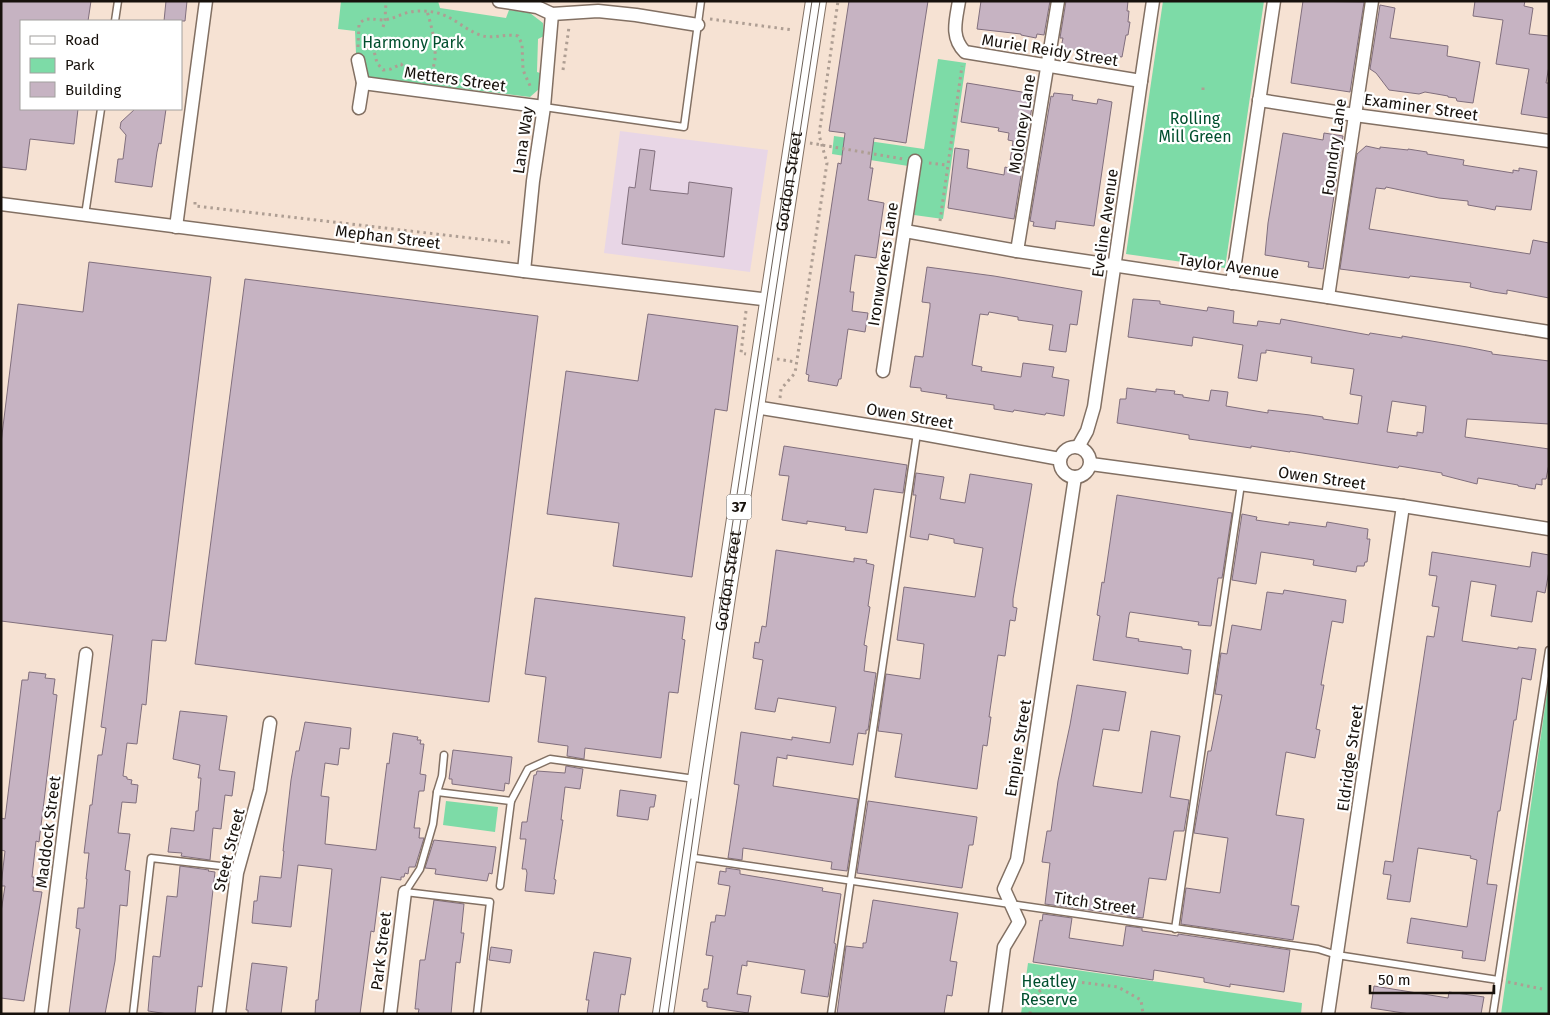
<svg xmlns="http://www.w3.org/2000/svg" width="1550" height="1015" viewBox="0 0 1550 1015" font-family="'Fira Sans',sans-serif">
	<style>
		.commercial { fill: #e8d6e6 }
		.green { fill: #7ddba7 }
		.building { fill: #c6b3c2; stroke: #816f7d; fill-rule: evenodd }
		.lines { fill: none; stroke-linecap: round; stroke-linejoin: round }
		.lane-casing { stroke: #827063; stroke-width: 9 }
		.street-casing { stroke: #827063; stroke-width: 15 }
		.primary-casing { stroke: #827063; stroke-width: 22 }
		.path { stroke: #ae9e93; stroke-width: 3; stroke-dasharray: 2.5 4; stroke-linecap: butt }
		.lane { stroke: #fff; stroke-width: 6 }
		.street { stroke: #fff; stroke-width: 12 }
		.primary { stroke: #fff; stroke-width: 20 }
		.tram { stroke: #6b6057; stroke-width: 1 }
		.labels { text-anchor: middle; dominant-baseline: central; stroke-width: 4.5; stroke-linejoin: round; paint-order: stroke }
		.shield { fill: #fff; stroke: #5d5855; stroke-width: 1 }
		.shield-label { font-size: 15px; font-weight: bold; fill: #17110c }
		.park-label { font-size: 16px; fill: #004f2e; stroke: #fff }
		.street-label { font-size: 16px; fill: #17110c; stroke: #fff }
	</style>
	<rect width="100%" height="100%" fill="#f6e2d3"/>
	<path class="commercial" d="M620 131 768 150 750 272 604 253Z"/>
	<g class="green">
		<path d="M341 1H438L440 8 506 18 509 10 530 13 543 23 544 36 538 39 537 72 543 74 539 89 530 97 368 77 365 60 356 53 355 31 338 29Z"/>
		<path d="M1163 1H1264L1225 268 1126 254Z"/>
		<path d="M938 59 966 63 943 219 914 215 921 168 832 154 834 136 924 149Z"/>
		<path d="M1549 679V1014H1501Z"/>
		<path d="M446 801 498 807 495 832 443 825Z"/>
		<path d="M1028 963 1302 1003 1301 1014H1021Z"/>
	</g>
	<g class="building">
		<path d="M1 1H91L88 21H21V109H78L74 144 30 139 26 170 1 167Z"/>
		<path d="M166 1H187L185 21H164Z"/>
		<path d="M849 1H928L906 143 874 138 870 168H873L868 200 884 203 876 258 855 255 850 292H854L852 311 868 313 865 332 848 329 841 379H839L837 386 808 381 809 375 806 374 838 163 841 164 845 133 829 131Z"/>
		<path d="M981 1H1050L1044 35 1037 34 1036 38 1021 35V34L977 29Z"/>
		<path d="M1066 1H1128L1127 11H1129L1128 22H1130L1128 35H1126L1122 57 1061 48 1063 38H1060Z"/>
		<path d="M1303 1 1364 2 1350 92 1291 83Z"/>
		<path d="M1475 1H1525L1524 6 1533 8 1529 34 1549 36V66L1546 83H1549V118L1521 114 1529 69 1496 64 1503 20 1473 16Z"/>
		<path d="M1380 5 1395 8 1390 38 1448 46 1447 56 1480 62 1473 103 1457 101 1456 98 1448 97V96L1425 92 1419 94 1389 90 1376 73 1370 69Z"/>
		<path d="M967 83 1034 94 1014 219 948 208 955 148 969 150 967 168 1004 175 1005 167 1009 168 1013 141 1008 140 1009 133 998 131 999 128 961 122Z"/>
		<path d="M1054 93 1073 95 1072 100 1097 104 1098 99 1112 102 1094 226 1056 221 1055 229 1033 226 1034 222 1030 221 1051 96 1053 97Z"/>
		<path d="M135 109H166L161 144 159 143 157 152 152 187 115 182 118 159H123L126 135 120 128 121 122Z"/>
		<path d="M1283 133 1323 140 1324 133 1343 136 1323 269 1308 267 1309 262 1265 255 1268 223Z"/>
		<path d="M1366 146 1380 149V147L1408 150V149L1427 152V154L1464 160 1463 165 1513 173V170L1519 171V168L1537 171 1531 210 1496 206 1495 210 1485 208 1468 205V201L1439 198 1386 187 1385 189 1376 188 1369 229 1530 254 1533 240 1549 243V298L1507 290V294L1493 292 1470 287 1471 283 1410 276 1409 278 1340 269 1357 154Z"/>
		<path d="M640 149 655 151 650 190 688 194 689 182 732 188 724 257 622 244 629 187 635 188Z"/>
		<path d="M89 262 211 277 166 641 152 640 146 705 142 704 137 744 127 743 123 776 127 777V779L132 780 131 784 138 785 136 803 122 802 118 833 130 834 125 870 130 871 127 906 120 905 115 961 105 1014H69L80 929 76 928 78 908H84L87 879H86L89 853H84L90 805H92L98 755H102L106 728 101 727 113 635 1 621V443L18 304 83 312Z"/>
		<path d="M927 267 994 276 1082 291 1077 325 1070 324 1066 352 1049 350 1053 325 1018 320V317L989 312 988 315 980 314 972 365 982 367 981 371 1021 377 1023 363 1054 367 1052 377 1069 380 1064 416 1046 413 1045 415 1014 410 1013 412 994 409V405L946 398 947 395 921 391V388L910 387 915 356 923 357 930 307V303L922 302Z"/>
		<path d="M245 279 538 316 489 702 195 664Z"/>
		<path d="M1133 299 1160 301V304L1207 311 1208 307 1234 311 1233 323 1257 326 1258 321 1280 324 1281 319 1369 335 1370 333 1402 338V336L1467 347 1492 352V354L1549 361V424L1467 419 1465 437 1549 449V464L1546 479H1542V485L1536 484 1535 489 1518 486V485L1478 478 1477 484 1442 475V473L1399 466 1398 468 1290 451V452L1251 446V448L1189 439V435L1117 423 1120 399H1126L1127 388 1156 392V389L1175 391 1174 394 1183 395V397L1209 401 1211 390 1228 392 1226 406 1268 413V410L1310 415 1323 417V419L1358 424 1362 396 1350 394 1354 369 1311 363 1312 357 1266 350V353H1261L1257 381 1238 378 1243 345 1193 337 1192 346 1128 337ZM1392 401 1426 406 1423 433 1417 432V436L1387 432Z"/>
		<path d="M648 314 738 326 727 411 715 409 692 577 613 566 619 523 547 514 566 371 638 381Z"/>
		<path d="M784 446 907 465 903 493 874 489 867 533 845 530 846 527 807 521V524L782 520 789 476 779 475Z"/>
		<path d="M916 473 944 477 940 499 965 503 970 474 1032 484 1013 599V607L1017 608 1015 621 1010 620 1005 656 998 655 989 717H991L987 746 983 745 977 789 895 777 902 734 878 731 886 674 920 679 924 644 897 640 904 587 975 597 983 548 954 543V539L929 534 928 540 910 537 916 495H913Z"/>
		<path d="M1117 495 1232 513 1222 578H1218L1211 626 1198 625 1199 622 1130 612 1129 615 1126 637 1139 639 1138 641 1182 647V649L1191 650 1188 674 1093 660 1100 616 1097 615 1102 582 1104 583Z"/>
		<path d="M1242 514 1257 517 1256 520 1289 525V522L1326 527 1327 522 1368 529 1367 539H1370L1367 562H1365L1364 566H1357L1356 572 1313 565 1314 560 1261 552 1256 584 1232 580Z"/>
		<path d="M776 550 854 562V558L867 560 866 563 874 565 868 606 870 607 864 645 867 646 864 671 876 673 868 730H866V734L858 733 853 765 787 755V759L777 757 773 786 858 799 847 871 831 869 832 862 743 848 742 860 728 858 737 799 739 785 734 784 741 732 792 740V737L830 743 836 707 778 698 775 712 755 709 763 660 753 658 755 642 759 643 762 626 766 627Z"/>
		<path d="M1432 552 1530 567 1532 552 1549 555V571L1545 593 1537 591 1532 622 1491 616 1496 585 1471 581 1462 641 1518 649V647L1536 649 1531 680 1522 678 1516 720H1514L1500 811H1498L1487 884 1497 885 1485 961 1462 958 1463 951 1407 943 1411 918 1467 927 1477 860 1470 858 1471 856 1418 848 1410 902 1387 899 1391 875 1383 874 1385 861 1393 862 1427 636 1434 637 1439 607 1432 606 1437 576 1429 575Z"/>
		<path d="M1284 590 1346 600 1343 623 1332 621 1321 685H1324L1316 729 1320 730 1315 758 1286 752 1276 815 1304 819 1291 905 1299 906 1293 940 1181 924 1186 888 1220 893 1228 838 1194 833 1208 751H1211L1222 695 1215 694 1221 653 1227 654 1232 625 1261 630 1267 592 1283 594Z"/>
		<path d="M535 598 685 617 682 639 685 640 678 693 669 692 661 758 585 748 584 759 567 756 568 746 538 742 546 677 525 674Z"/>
		<path d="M29 672 46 674 45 678 55 679 53 694 57 695 39 842 36 841 32 877H34L33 891 42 892 24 1001 1 998V912L5 886H1L5 851 1 850V818L5 819 22 680H28Z"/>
		<path d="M1077 685 1126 692 1119 731 1103 729 1093 786 1142 793 1151 731 1180 736 1170 797 1189 800 1184 831H1174L1166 880 1149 878 1143 918 1127 916V915L1045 904 1050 863 1042 862 1047 831H1051L1058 781 1070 725Z"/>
		<path d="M180 711 227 716 219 770 235 772 232 796 225 795 221 829 213 828 210 860 181 856 182 853 168 852 171 828 194 831 196 811H198L201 778H198L200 765 173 759Z"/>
		<path d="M305 722 351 728 349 749 340 748 338 765 325 763 321 796 329 797 325 844 376 850 387 763 389 764 393 733 418 737 417 740H421L420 744H424L420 774 426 775 424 791H419L414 828H420L419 838H424L415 867H409L408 874 405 873 404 877H401V880L381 877 374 932 371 931 360 1014H315L316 1000H318L332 869 298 865 291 927 252 923 254 901H257L260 876 281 878 284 851H283L291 780 296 751H299Z"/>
		<path d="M453 750 512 757 509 784 505 783 504 791 452 784V779H449Z"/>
		<path d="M566 766 583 769 580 789 565 787 561 820H563L554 879 556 880 554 894 525 891 527 873 526 869H522L526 839H520L522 822H527L534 775H536L537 771 565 773Z"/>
		<path d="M620 790 656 795 654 807H650L648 820 617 816Z"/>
		<path d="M868 801 977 817 973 845H969L962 888 857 873Z"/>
		<path d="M434 840 496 847 492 874 489 873 487 881 435 874 436 869 425 868Z"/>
		<path d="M180 866 209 870 208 871 215 872 202 987 198 986 195 1014H168L148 1011 153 956 160 957 167 896 177 897Z"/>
		<path d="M726 868 740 870V874L823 888 822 891 841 894 834 943 836 944 828 997 801 993 805 970 747 961V966L742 965 737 994 751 996 748 1013 707 1007V1002L702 1001 704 989H708L713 956 706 955 711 922H715L716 915 725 916 730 886 718 884 720 871 726 872Z"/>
		<path d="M434 900 464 904 461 933H464L460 963 456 962 451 1014H418L419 1009H415L420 960H425Z"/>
		<path d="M873 900 958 913 950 961 957 962 952 996 947 995 944 1014H837L846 946 863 948V943H866Z"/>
		<path d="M1043 914 1072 918 1069 938 1123 946 1126 926 1142 928V931L1178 936V934L1290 950 1284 992 1230 984V987L1204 982V978L1154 970 1153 980 1033 962 1040 920 1042 921Z"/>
		<path d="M491 947 512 950 510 963 489 960Z"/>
		<path d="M594 952 631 958 625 995 621 994 618 1014H587L589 1000H586Z"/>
		<path d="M252 963 287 967 281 1014H248V1010H246Z"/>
		<path d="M1374 986 1448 998 1449 992 1484 997 1481 1014H1410L1371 1008Z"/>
	</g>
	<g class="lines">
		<defs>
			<g id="lane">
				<path d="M115 21 118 1"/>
				<path d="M544 107 684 127 701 1"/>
				<path d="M85 215 101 109"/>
				<path d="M444 755 442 776 437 792 433 824 420 869 405 892 490 902 477 1014"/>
				<path d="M437 792 511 801 528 769 550 759 695 779"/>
				<path d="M688 857 1318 949 1337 955 1498 980"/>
				<path d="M500 886 511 801"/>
				<path d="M1175 929 1241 484"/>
				<path d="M133 1014 151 858 238 868"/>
				<path d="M831 1014 917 433"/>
				<path d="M1493 1014 1549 650"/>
			</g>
			<g id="street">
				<path d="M499 1 537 7 552 14 598 11 636 15 698 25"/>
				<path d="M959 1C956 20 950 37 965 52L1141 81"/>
				<path d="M358 60 363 83 359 108"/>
				<path d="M363 83 544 107"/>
				<path d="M1259 100 1355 115 1549 141"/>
				<path d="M1 204 524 271 771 300"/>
				<path d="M176 227 206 1"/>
				<path d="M905 231 1017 251 1328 297 1549 332"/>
				<path d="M1017 251 1058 1"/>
				<path d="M524 271 533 181 544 107 552 14"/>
				<path d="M1232 283 1274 1"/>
				<path d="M1328 297 1372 1"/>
				<path d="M883 371 915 161"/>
				<path d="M755 407 917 433 1060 459"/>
				<circle cx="1075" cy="462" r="15"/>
				<path d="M1078 447 1087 431 1094 407 1141 81 1153 1"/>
				<path d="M1091 464 1403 506 1549 529"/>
				<path d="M41 1014 86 654"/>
				<path d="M219 1014 237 873 260 790 270 723"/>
				<path d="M390 1014 405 892"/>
				<path d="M995 1014 1004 947 1019 922 1004 889 1017 860 1075 477"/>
				<path d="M1328 1014 1403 506"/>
			</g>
			<g id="primary">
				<path id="s1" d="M663 1014 724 604 816 1"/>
			</g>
		</defs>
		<use href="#lane" class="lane-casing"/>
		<use href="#street" class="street-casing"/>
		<use href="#primary" class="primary-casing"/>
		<g class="path">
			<path d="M710 19 793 30"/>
			<path d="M383 27 385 20 386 1"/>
			<path d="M358 47 359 24C366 16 374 20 384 20 393 19 401 14 410 12 420 10 432 11 441 14 456 19 468 32 483 36 494 39 506 33 518 36L522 44 523 70 531 88"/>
			<path d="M366 48 373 47 377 63 383 70 391 69 401 64 411 76"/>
			<path d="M563 70 569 27"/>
			<path d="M426 77C443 66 432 28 427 11"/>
			<path d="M1203 90V87"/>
			<path d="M810 143 903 159"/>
			<path d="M929 163 947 165"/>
			<path d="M195 202V206L513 243"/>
			<path d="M940 221 962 66"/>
			<path d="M746 311 741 353 746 354"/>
			<path d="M777 359 796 362"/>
			<path d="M780 398 781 389 795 373 827 163 819 135 838 1"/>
			<path d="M1024 975 1118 987 1141 1000 1143 1014"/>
			<path d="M1508 982 1542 989"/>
			<path d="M1030 1014 1031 998 1055 979"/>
		</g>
		<use href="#lane" class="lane"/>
		<use href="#street" class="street"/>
		<use href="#primary" class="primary"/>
		<g class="tram">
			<path d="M719 613 812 1"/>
			<path d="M659 1014 691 799"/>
			<path d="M668 1014 702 774 820 1"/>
		</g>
	</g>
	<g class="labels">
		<rect class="shield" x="726.5" y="494.5" width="25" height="25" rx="4"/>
		<g class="shield-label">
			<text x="739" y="507">37</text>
		</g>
		<g class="park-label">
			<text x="413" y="42">Harmony Park</text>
			<text x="1195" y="118">Rolling<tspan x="1195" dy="18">Mill Green</tspan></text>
			<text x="1049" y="981">Heatley<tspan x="1049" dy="18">Reserve</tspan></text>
		</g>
		<g class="street-label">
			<text transform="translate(1050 50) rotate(9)">Muriel Reidy Street</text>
			<text transform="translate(455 79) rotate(8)">Metters Street</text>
			<text transform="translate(1421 107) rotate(8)">Examiner Street</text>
			<text transform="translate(1022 124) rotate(-81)">Moloney Lane</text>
			<text transform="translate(523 140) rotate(-82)">Lana Way</text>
			<text transform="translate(1334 147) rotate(-82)">Foundry Lane</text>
			<text stroke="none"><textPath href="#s1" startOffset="842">Gordon Street</textPath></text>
			<text transform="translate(1105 223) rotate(-82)">Eveline Avenue</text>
			<text transform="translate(388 237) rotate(7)">Mephan Street</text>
			<text transform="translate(883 264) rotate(-81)">Ironworkers Lane</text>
			<text transform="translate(1229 266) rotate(8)">Taylor Avenue</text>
			<text transform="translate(910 416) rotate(10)">Owen Street</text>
			<text transform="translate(1322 478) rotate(8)">Owen Street</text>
			<text stroke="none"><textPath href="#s1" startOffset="438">Gordon Street</textPath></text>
			<text transform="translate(1018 748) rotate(-81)">Empire Street</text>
			<text transform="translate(1350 758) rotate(-82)">Eldridge Street</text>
			<text transform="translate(48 832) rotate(-83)">Maddock Street</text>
			<text transform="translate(229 850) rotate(-76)">Steet Street</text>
			<text transform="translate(1095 903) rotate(8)">Titch Street</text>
			<text transform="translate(381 951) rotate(-83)">Park Street</text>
		</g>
	</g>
	<rect width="1550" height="1015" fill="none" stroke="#17110c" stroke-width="5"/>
	<rect x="20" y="20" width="162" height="90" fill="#ffffff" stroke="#a2a09e"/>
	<rect x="30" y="36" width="25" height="8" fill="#ffffff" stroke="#a2a09e"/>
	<text x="65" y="45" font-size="15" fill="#17110c">Road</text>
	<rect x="30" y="58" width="25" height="15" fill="#7ddba7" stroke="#a2a09e"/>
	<text x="65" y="70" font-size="15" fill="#17110c">Park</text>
	<rect x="30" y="82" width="25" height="15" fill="#c6b3c2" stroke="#a2a09e"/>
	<text x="65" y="95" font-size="15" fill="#17110c">Building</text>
	<path d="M1370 985v8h124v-8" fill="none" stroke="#17110c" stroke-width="2.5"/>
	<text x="1378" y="985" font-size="15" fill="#17110c" stroke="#ffffff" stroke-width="4" paint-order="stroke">50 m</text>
</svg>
